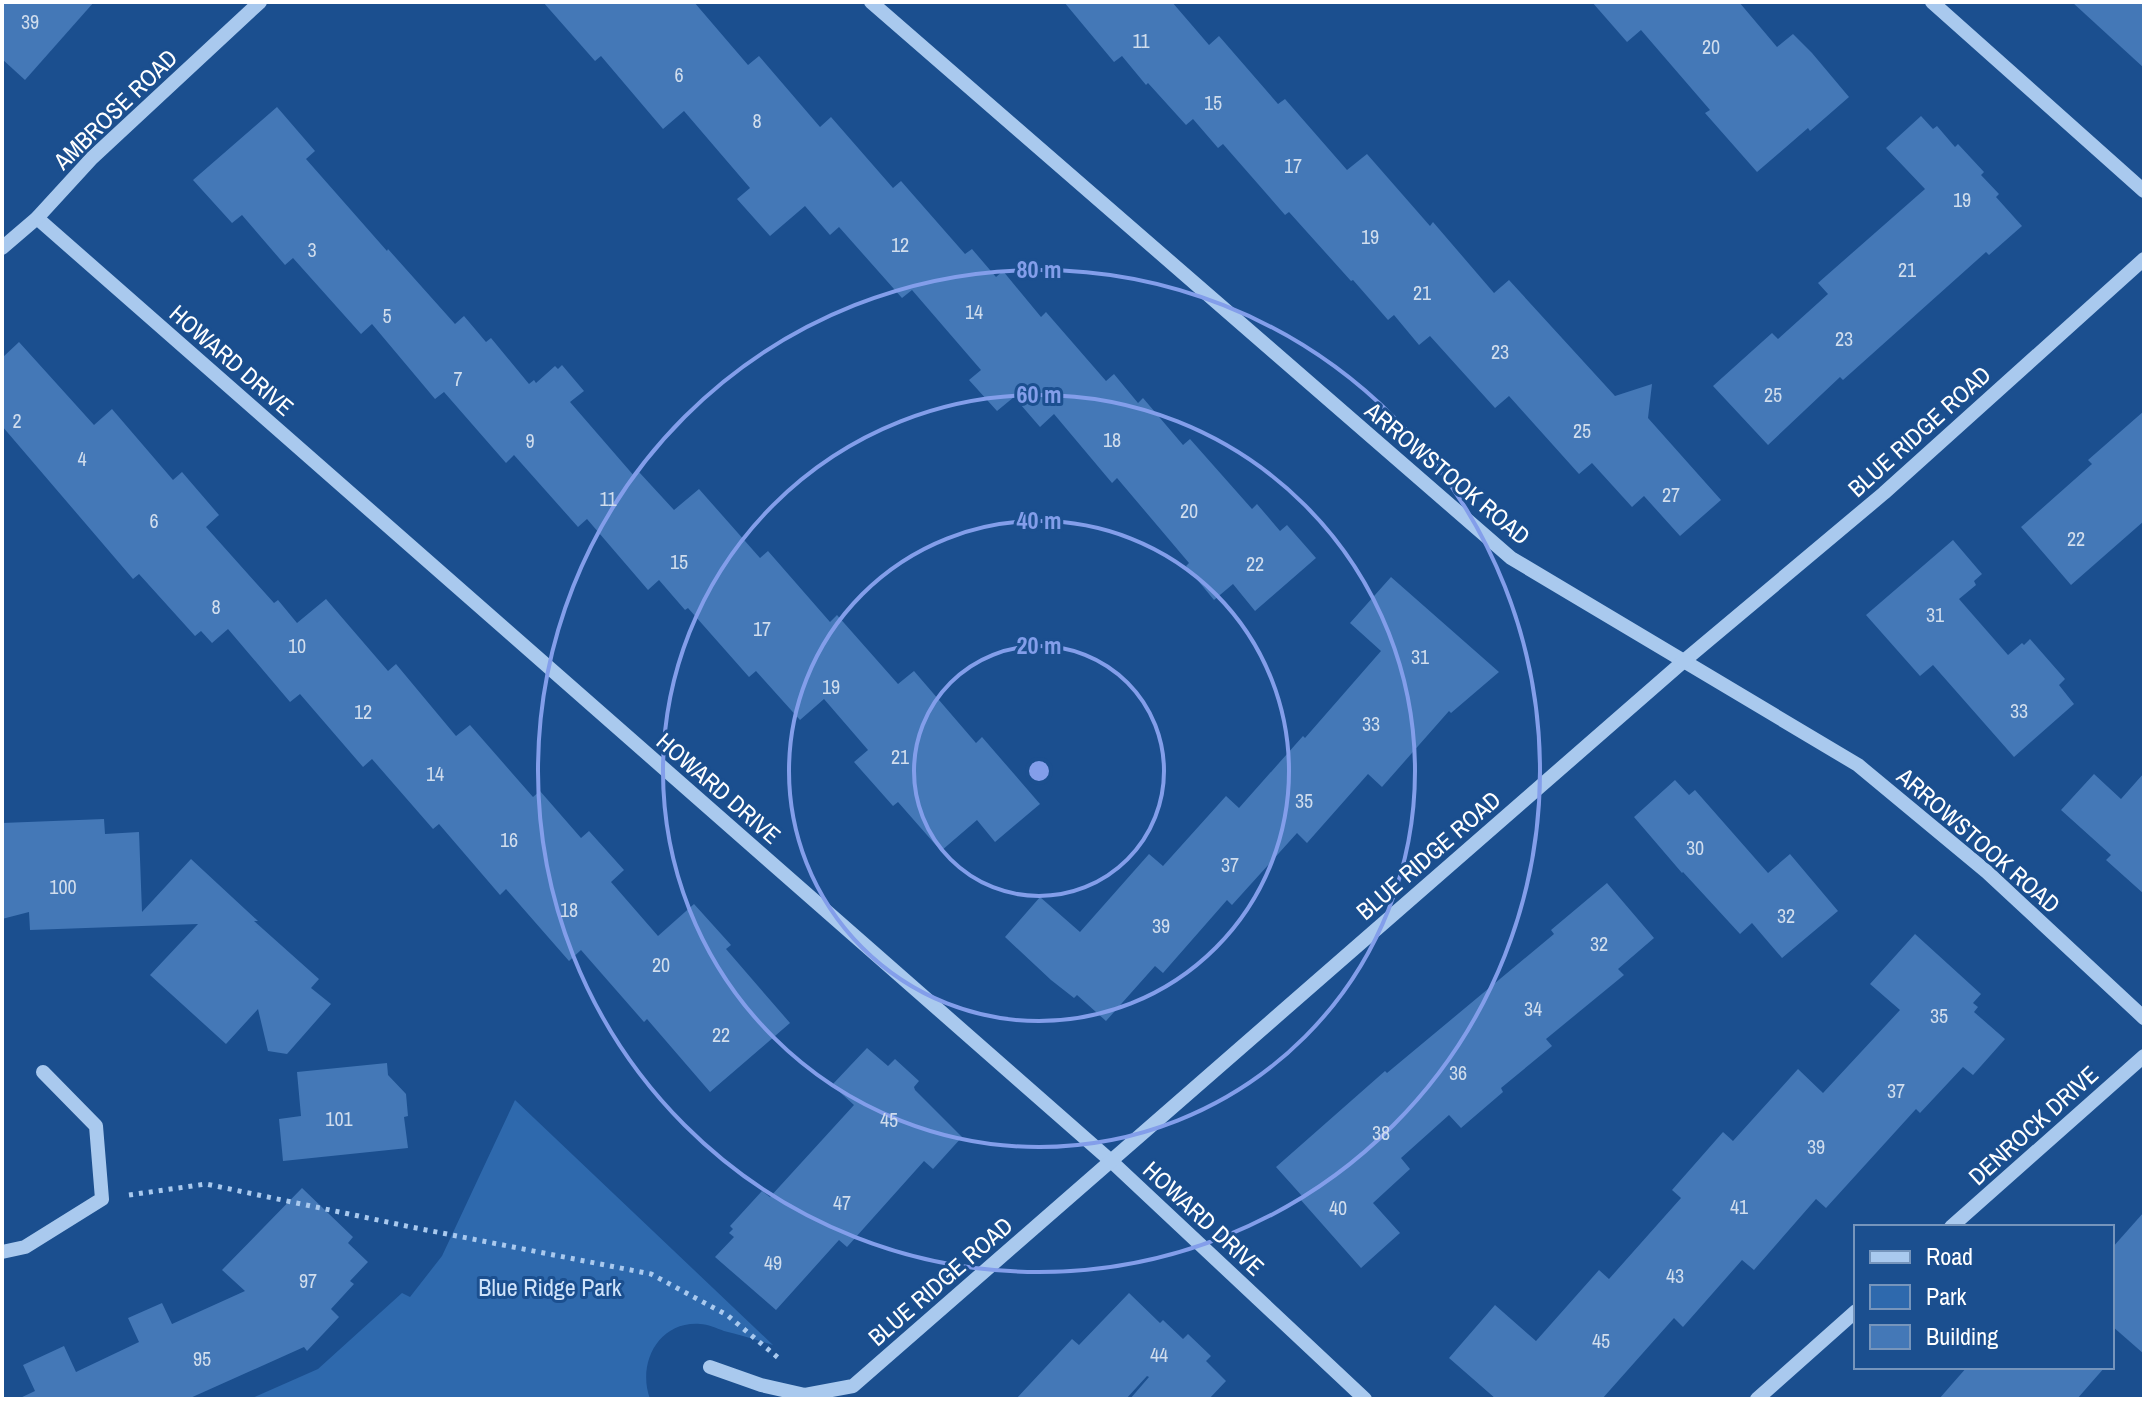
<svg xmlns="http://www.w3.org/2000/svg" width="2146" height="1401" viewBox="0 0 2146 1401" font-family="'Archivo Narrow',sans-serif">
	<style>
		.green { fill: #2e69ad }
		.building { fill: #4478b7 }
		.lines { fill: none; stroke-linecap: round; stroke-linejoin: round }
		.path { stroke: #a9c9ee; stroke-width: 5; stroke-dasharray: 4 6; stroke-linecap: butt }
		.minor { stroke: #a9c9ee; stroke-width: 14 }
		.ring { fill: none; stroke: #839eea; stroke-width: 4 }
		.labels { text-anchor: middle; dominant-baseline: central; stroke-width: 6; stroke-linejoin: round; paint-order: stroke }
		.number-label { font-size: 20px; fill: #d0dded }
		.street-label { font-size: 24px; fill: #fff; stroke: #1b4f8f }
		.park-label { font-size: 24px; fill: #cfe3fa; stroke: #1b4f8f }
		.centre { fill: #839eea; stroke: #1b4f8f; stroke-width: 4 }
		.ring-label { font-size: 24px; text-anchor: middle; font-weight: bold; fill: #839eea; stroke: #1b4f8f; stroke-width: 6; stroke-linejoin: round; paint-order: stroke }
	</style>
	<rect width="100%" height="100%" fill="#1b4f8f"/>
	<path class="green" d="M515 1100 773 1345C757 1340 740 1335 724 1331 716 1328 708 1324 700 1324 658 1321 637 1364 650 1399H250L318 1369 402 1293 410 1297 442 1256Z"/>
	<g class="building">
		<path d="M2 2H94L25 80 2 59Z"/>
		<path d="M543 2H694L748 65 759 56 820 127 831 117 893 188 901 181 965 254 972 249 996 277 1003 271 1041 317 1046 312 1106 381 1114 374 1138 403 1143 398 1183 445 1190 439 1252 509 1257 504 1280 531 1287 525 1316 558 1255 611 1233 584 1214 600 1186 566 1189 563 1117 478 1112 483 1054 414 1040 427 1014 397 997 411 969 380 981 370 912 290 902 298 839 227 830 235 805 206 770 236 737 199 750 188 684 111 663 129 601 56 595 61Z"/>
		<path d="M1064 2H1172L1209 45 1219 36 1278 104 1285 99 1347 170 1367 154 1430 226 1433 222 1494 293 1509 280 1615 396 1652 384 1648 418 1721 500 1680 536 1644 496 1632 507 1592 463 1579 474 1509 396 1495 408 1430 336 1419 345 1394 315 1388 320 1353 280 1351 281 1289 212 1285 215 1223 144 1218 148 1193 119 1186 125 1148 83 1146 85 1122 56 1114 62Z"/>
		<path d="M1592 2H1739L1777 47 1793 34 1812 53 1849 97 1810 131 1808 128 1757 172 1705 113 1710 110 1641 30 1627 42Z"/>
		<path d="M2072 2H2144V68Z"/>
		<path d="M277 107 315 151 306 159 387 251 388 249 455 324 464 316 486 342 491 338 529 384 534 380 536 383 555 366 558 369 562 365 584 391 570 402 635 477 639 472 674 510 699 489 760 558 768 551 830 622 837 615 898 684 914 671 976 743 982 737 1040 804 995 842 977 820 941 851 898 802 893 806 854 762 868 750 824 699 800 720 756 671 749 677 688 608 685 610 659 580 648 590 587 519 578 527 514 455 506 463 444 392 435 399 372 324 361 334 293 258 285 265 242 215 232 223 193 180Z"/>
		<path d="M1921 116 1933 129 1937 126 1955 147 1958 144 1984 172 1981 175 1999 194 1996 197 2022 226 1989 255 1986 252 1843 380 1840 377 1768 445 1713 386 1772 333 1778 339 1828 294 1818 283 1925 189 1886 148Z"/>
		<path d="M19 342 94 425 112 409 173 480 182 472 219 515 206 527 274 603 278 600 297 623 326 599 388 671 396 664 456 736 470 725 533 797 540 791 581 838 589 831 624 870 611 882 658 936 694 904 731 945 726 949 790 1023 710 1092 647 1019 644 1022 581 950 569 961 506 889 500 895 439 824 433 829 372 759 363 767 300 694 290 702 228 629 212 643 201 631 195 636 139 574 133 579 2 426V358Z"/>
		<path d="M2144 411V521L2071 585 2021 527 2092 464 2088 460Z"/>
		<path d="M1953 540 1982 574 1974 581 1976 585 1959 599 2008 655 2022 643 2024 645 2030 639 2065 679 2059 685 2074 704 2014 757 1933 665 1920 676 1866 615Z"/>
		<path d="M1391 577 1499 672 1451 713 1449 711 1382 787 1368 774 1307 843 1297 833 1232 905 1227 900 1163 973 1155 966 1106 1021 1077 995 1074 998 1051 980 1005 937 1040 897 1080 932 1149 854 1163 866 1226 796 1239 808 1303 736 1305 738 1381 651 1350 623Z"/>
		<path d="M2144 773V894L2106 860 2111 855 2061 810 2094 774 2121 799Z"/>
		<path d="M1675 780 1689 795 1695 790 1768 873 1790 854 1838 911 1782 958 1752 923 1740 934 1683 872 1682 873 1634 817Z"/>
		<path d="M104 819 105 834 139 832 142 912 191 859 258 921H254L319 979 311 988 331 1004 287 1054 268 1051 258 1009 226 1044 150 975 198 924 30 930 29 912 2 919V823Z"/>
		<path d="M1607 883 1654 938 1618 969 1624 975 1546 1039 1552 1046 1501 1088 1503 1092 1461 1128 1449 1115 1401 1158 1410 1169 1373 1203 1400 1233 1361 1268 1300 1199 1302 1196 1276 1167 1385 1071 1387 1073 1554 934 1551 930Z"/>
		<path d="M1915 934 1981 994 1973 1003 1978 1007 1974 1012 2005 1039 1973 1075 1963 1067 1920 1113 1916 1109 1826 1208 1816 1199 1754 1270 1742 1260 1683 1327 1674 1318 1602 1399H1496L1449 1358 1495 1305 1536 1341 1599 1270 1609 1279 1681 1198 1672 1190 1723 1132 1733 1141 1798 1069 1823 1093 1900 1010 1870 984Z"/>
		<path d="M867 1048 888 1066 895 1059 919 1081 914 1087 915 1090 962 1137 933 1169 924 1161 847 1247 839 1240 776 1310 715 1257 734 1237 729 1233 733 1229 730 1226 762 1191 770 1197 854 1105 832 1085Z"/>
		<path d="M387 1063 388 1075 406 1094 408 1116 404 1117 408 1148 283 1161 279 1119 301 1116 297 1072Z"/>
		<path d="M302 1188 353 1237 348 1243 368 1262 350 1281 354 1284 331 1309 339 1317 307 1351 304 1347 188 1399H18L35 1391 23 1365 64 1346 76 1372 139 1342 128 1318 162 1303 172 1324 245 1291 222 1270Z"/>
		<path d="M2144 1212V1354L2112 1326V1248Z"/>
		<path d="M1129 1293 1160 1323 1163 1320 1183 1339 1188 1334 1211 1356 1206 1361 1226 1381 1209 1399H1130L1149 1377 1147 1376 1126 1399H1016L1072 1339 1079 1345Z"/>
		<path d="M1967 1367H2105L2077 1399H1939Z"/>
	</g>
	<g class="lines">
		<path class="path" d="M129 1195 206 1184 411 1227 651 1274 727 1315 782 1361"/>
		<g class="minor">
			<path d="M871 2 1511 558 1858 765 1987 872 2144 1018"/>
			<path d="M1932 2 2144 191"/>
			<path d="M37 218 1111 1161 1365 1399"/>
			<path d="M2 248 37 218 92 158 260 2"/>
			<path d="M1951 1227 2144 1056"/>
			<path d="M2 1252 25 1247 102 1199 96 1126 43 1072"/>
			<path d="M710 1367 761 1385 805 1395 853 1386 1685 660 1884 493 2144 259"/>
			<path d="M1757 1399 1856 1311"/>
		</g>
	</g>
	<g class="ring">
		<circle cx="1039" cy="771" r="125"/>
		<circle cx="1039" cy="771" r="250"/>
		<circle cx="1039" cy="771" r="376"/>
		<circle cx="1039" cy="771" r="501"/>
	</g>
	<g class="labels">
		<g class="number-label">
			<text x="30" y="21">39</text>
			<text x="1141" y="40">11</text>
			<text x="1711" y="46">20</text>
			<text x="679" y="74">6</text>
			<text x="1213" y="102">15</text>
			<text x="757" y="120">8</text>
			<text x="1293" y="165">17</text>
			<text x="1962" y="199">19</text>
			<text x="1370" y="236">19</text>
			<text x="900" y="244">12</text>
			<text x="312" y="249">3</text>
			<text x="1907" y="269">21</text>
			<text x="1422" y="292">21</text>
			<text x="974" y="311">14</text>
			<text x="387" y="315">5</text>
			<text x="1844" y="338">23</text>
			<text x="1500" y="351">23</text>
			<text x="458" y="378">7</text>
			<text x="1773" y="394">25</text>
			<text x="17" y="420">2</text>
			<text x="1582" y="430">25</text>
			<text x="1112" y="439">18</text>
			<text x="530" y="440">9</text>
			<text x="82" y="458">4</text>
			<text x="1671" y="494">27</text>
			<text x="608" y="498">11</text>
			<text x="1189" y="510">20</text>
			<text x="154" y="520">6</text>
			<text x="2076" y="538">22</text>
			<text x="679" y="561">15</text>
			<text x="1255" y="563">22</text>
			<text x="216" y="606">8</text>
			<text x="1935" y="614">31</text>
			<text x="762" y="628">17</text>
			<text x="297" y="645">10</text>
			<text x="1420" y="656">31</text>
			<text x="831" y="686">19</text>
			<text x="2019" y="710">33</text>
			<text x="363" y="711">12</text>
			<text x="1371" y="723">33</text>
			<text x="900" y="756">21</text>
			<text x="435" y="773">14</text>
			<text x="1304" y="800">35</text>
			<text x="509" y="839">16</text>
			<text x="1695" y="847">30</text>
			<text x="1230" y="864">37</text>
			<text x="63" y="886">100</text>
			<text x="569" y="909">18</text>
			<text x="1786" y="915">32</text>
			<text x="1161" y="925">39</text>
			<text x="1599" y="943">32</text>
			<text x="661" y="964">20</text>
			<text x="1533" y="1008">34</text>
			<text x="1939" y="1015">35</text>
			<text x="721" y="1034">22</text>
			<text x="1458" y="1072">36</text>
			<text x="1896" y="1090">37</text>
			<text x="339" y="1118">101</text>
			<text x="889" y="1119">45</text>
			<text x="1381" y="1132">38</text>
			<text x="1816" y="1146">39</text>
			<text x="842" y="1202">47</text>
			<text x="1739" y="1206">41</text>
			<text x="1338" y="1207">40</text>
			<text x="773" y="1262">49</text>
			<text x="1675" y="1275">43</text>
			<text x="308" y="1280">97</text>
			<text x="1601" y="1340">45</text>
			<text x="1159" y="1354">44</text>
			<text x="202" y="1358">95</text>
		</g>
		<g class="street-label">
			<text transform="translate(115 109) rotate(-44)">AMBROSE ROAD</text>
			<text transform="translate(232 360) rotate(41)">HOWARD DRIVE</text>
			<text transform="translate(1919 431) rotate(-42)">BLUE RIDGE ROAD</text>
			<text transform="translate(1448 473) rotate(40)">ARROWSTOOK ROAD</text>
			<text transform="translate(719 788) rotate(41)">HOWARD DRIVE</text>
			<text transform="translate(1979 840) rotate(41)">ARROWSTOOK ROAD</text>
			<text transform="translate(1428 855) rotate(-41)">BLUE RIDGE ROAD</text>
			<text transform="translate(2033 1125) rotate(-42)">DENROCK DRIVE</text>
			<text transform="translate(1204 1218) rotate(43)">HOWARD DRIVE</text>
			<text transform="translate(940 1281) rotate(-41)">BLUE RIDGE ROAD</text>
		</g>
		<g class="park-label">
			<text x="550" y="1287">Blue Ridge Park</text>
		</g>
	</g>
	<circle cx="1039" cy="771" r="12" class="centre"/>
	<g class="ring-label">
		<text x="1039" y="278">80 m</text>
		<text x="1039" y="403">60 m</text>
		<text x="1039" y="529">40 m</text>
		<text x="1039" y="654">20 m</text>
	</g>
	<rect width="2146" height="1401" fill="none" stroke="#ffffff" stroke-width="8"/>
	<rect x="1854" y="1225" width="260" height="144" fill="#1b4f8f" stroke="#7695bc" stroke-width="2"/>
	<rect x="1870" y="1251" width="40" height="12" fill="#a9c9ee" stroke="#7695bc" stroke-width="2"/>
	<text x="1926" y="1265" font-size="24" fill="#ffffff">Road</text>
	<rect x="1870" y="1285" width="40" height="24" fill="#2e69ad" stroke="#7695bc" stroke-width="2"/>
	<text x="1926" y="1305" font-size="24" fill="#ffffff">Park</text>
	<rect x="1870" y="1325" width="40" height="24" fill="#4478b7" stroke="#7695bc" stroke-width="2"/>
	<text x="1926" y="1345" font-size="24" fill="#ffffff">Building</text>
</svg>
